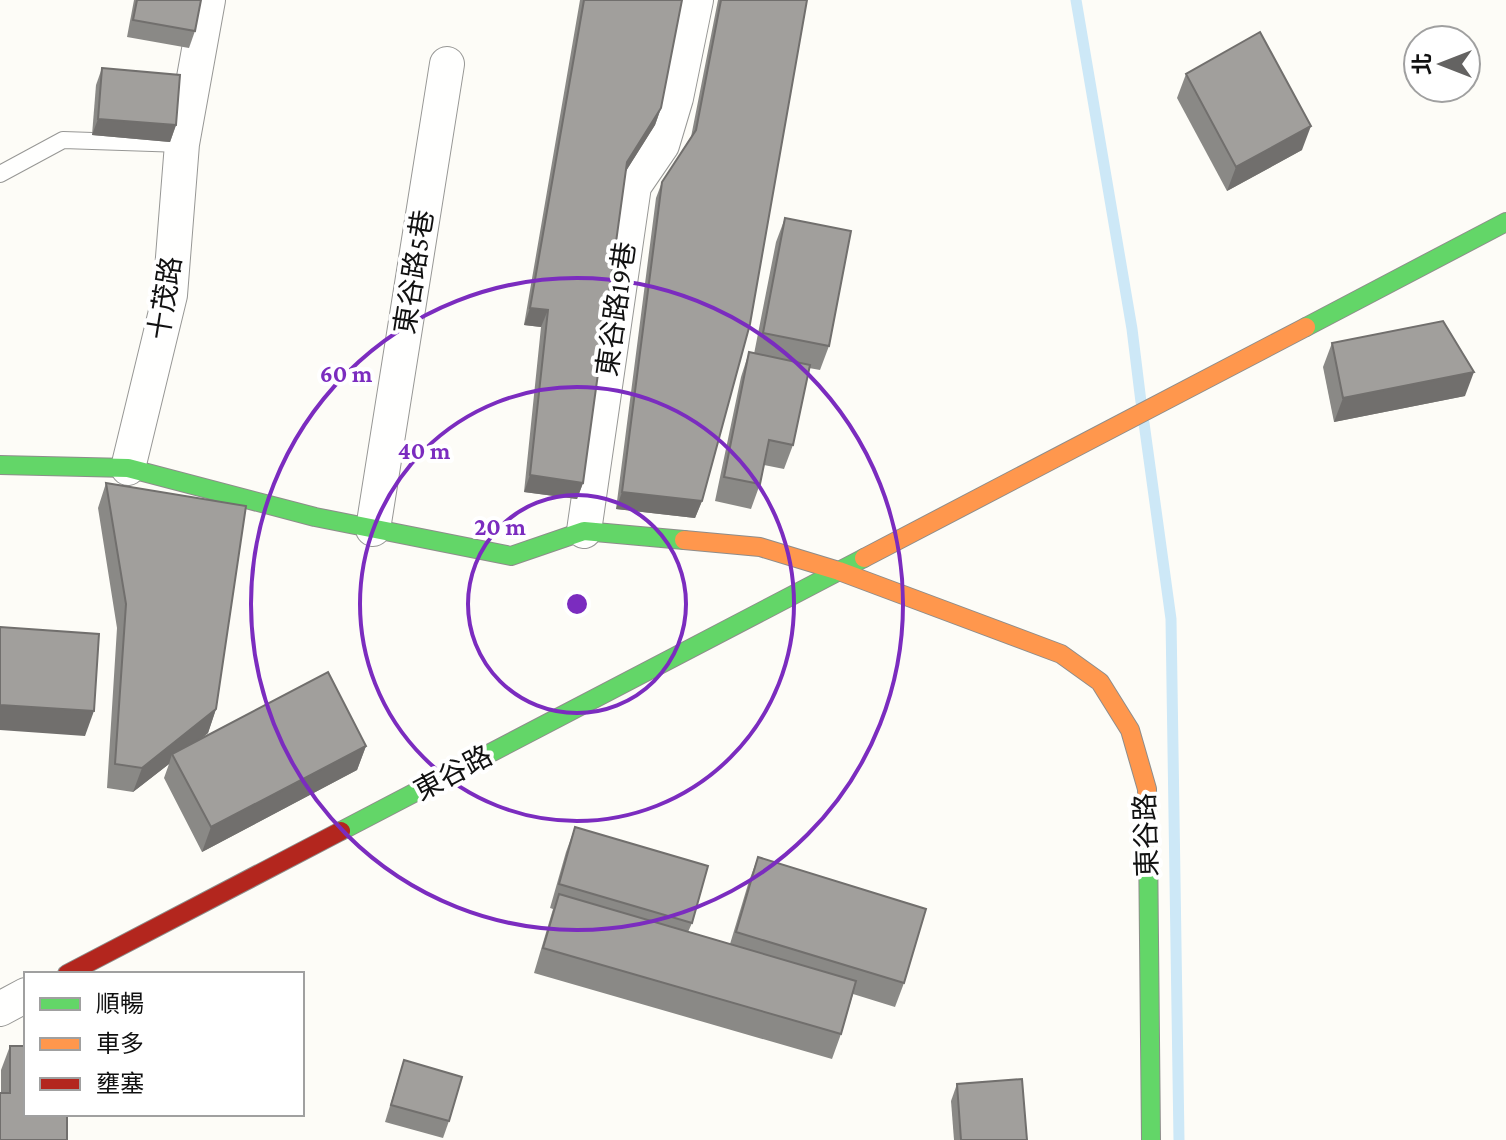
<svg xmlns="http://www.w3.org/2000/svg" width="1506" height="1140" viewBox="0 0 1506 1140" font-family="'Crimson Pro','Noto Sans TC',serif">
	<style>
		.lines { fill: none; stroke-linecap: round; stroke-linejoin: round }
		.stream { stroke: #cde8f7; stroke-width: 11 }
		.lane-casing { stroke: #979795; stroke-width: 18 }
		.street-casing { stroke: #979795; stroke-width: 36 }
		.fast-casing { stroke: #8e8d8b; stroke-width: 20 }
		.slow-casing { stroke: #8e8d8b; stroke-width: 20 }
		.jam-casing { stroke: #8e8d8b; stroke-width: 20 }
		.lane { stroke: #fffffe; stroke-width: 16 }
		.street { stroke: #fffffe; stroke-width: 34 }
		.fast { stroke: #63d668; stroke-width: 18 }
		.slow { stroke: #ff974d; stroke-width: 18 }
		.jam { stroke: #b3261e; stroke-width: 18 }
		.wall { fill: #8a8986 }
		.shaded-wall { fill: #716f6d }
		.building { fill: #a19f9c; stroke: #716f6d; stroke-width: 2 }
		.ring { fill: none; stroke: #7b2cbf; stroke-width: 4 }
		.labels { text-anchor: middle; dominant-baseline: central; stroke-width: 8; stroke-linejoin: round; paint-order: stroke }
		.street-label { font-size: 28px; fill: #111; stroke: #fff }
		.centre { fill: #7b2cbf; stroke: #fff; stroke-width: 4 }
		.ring-label { font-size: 24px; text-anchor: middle; font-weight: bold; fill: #7b2cbf; stroke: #fff; stroke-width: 8; stroke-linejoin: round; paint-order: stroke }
	</style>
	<rect width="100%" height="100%" fill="#fdfcf7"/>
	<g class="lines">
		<g class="stream">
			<path d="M1076 0 1132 329 1141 402"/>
			<path d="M1144 423 1171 619 1179 1140"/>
		</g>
		<defs>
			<path id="lane" d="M0 174 63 140 182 144"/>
			<g id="street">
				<path d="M128 468 170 295 182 144 208 0"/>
				<path d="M373 529 447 64"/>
				<path d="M584 531 634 186 662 145 676 98 696 0"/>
				<path d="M0 1009 26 995"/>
			</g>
			<g id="fast">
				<path d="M1306 327 1506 222"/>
				<path d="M0 465 128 468 315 517 511 556 584 531 684 540"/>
				<path d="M341 831 864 558"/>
				<path d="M1148 839 1151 1140"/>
			</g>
			<g id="slow">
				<path d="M684 540 760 547 839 571 1061 654 1100 682 1130 730 1147 789 1148 839"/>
				<path d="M864 558 1306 327"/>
			</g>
			<path id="jam" d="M67 974 341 831"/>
		</defs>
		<use href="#lane" class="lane-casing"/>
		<use href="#street" class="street-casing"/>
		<use href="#fast" class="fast-casing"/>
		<use href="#slow" class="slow-casing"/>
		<use href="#jam" class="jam-casing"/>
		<use href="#lane" class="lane"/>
		<use href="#street" class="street"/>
		<use href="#fast" class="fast"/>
		<use href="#slow" class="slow"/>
		<use href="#jam" class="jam"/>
	</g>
	<g class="wall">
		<path d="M134 0H201L195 31 189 48 127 37Z"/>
		<path d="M580 0H682L661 108 655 125 626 171 583 483 577 499 524 492 541 327 524 325Z"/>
		<path d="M718 0H807L702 501 695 518 616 509 656 198 662 182 691 137Z"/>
		<path d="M102 68 176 125 170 142 92 135 96 85Z"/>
		<path d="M1186 74 1302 150 1227 191 1177 98Z"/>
		<path d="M785 218 829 346 820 370 809 368 793 445 784 469 764 465 760 484 751 509 715 501 741 377 749 352 754 354 776 242Z"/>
		<path d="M1332 343 1465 396 1334 422 1323 367Z"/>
		<path d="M106 483 216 709 208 733 200 740 366 746 357 770 202 852 164 778 169 764 133 792 107 788 117 628 98 508Z"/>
		<path d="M575 827 692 923 688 932 730 944 749 881 758 857 904 983 895 1007 853 994 841 1034 832 1059 534 973 553 909 550 908 566 852Z"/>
		<path d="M10 1046 67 1140 1 1093V1070Z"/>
		<path d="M404 1060 449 1121 443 1138 385 1122Z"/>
		<path d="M957 1084 1027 1140H954L951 1101Z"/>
	</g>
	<g class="shaded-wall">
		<path d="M661 108 655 125 621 179 627 162Z"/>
		<path d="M98 119 176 125 170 142 92 135Z"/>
		<path d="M1311 126 1302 150 1227 191 1236 167Z"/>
		<path d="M530 308 548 310 541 327 524 325Z"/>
		<path d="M1474 372 1465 396 1334 422 1343 398Z"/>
		<path d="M530 475 583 483 577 499 524 492Z"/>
		<path d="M622 492 702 501 695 518 616 509Z"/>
		<path d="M0 705 94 711 85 736 0 730Z"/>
		<path d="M216 709 208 733 175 759 172 754 169 764 133 792 142 768Z"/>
		<path d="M366 746 357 770 202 852 211 827Z"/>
	</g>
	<g class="building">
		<path d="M137 0H201L195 31 133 20Z"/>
		<path d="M584 0H682L661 108 627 162 583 483 530 475 548 310 530 308Z"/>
		<path d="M721 0H807L750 324 702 501 622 492 662 182 696 130Z"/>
		<path d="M1260 32 1311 126 1236 167 1186 74Z"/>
		<path d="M102 68 180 75 176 125 98 119Z"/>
		<path d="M785 218 851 231 829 346 763 333Z"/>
		<path d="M1443 321 1474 372 1343 398 1332 343Z"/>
		<path d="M749 352 810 365 793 445 769 440 760 484 724 477Z"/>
		<path d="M106 483 246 506 216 709 142 768 115 764 126 604Z"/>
		<path d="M0 627 99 634 94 711 0 705Z"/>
		<path d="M328 672 366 746 211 827 172 754Z"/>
		<path d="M575 827 708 866 692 923 559 884Z"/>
		<path d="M758 857 926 909 904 983 736 932Z"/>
		<path d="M559 894 856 981 841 1034 543 948Z"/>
		<path d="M10 1046H26V1114H67V1140H0V1093H10Z"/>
		<path d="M404 1060 462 1077 449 1121 391 1105Z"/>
		<path d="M1022 1079 1027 1140H961L957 1084Z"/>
	</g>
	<g class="ring">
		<circle cx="577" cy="604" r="109"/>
		<circle cx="577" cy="604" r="217"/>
		<circle cx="577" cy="604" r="326"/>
	</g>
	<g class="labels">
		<g class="street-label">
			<text transform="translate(414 272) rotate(-81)">東谷路5巷</text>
			<text transform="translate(165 298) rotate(-81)">十茂路</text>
			<text transform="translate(616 309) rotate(-82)">東谷路19巷</text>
			<text transform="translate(453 773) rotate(-28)">東谷路</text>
			<text transform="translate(1146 835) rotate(-92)">東谷路</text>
		</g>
	</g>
	<circle cx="577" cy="604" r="12" class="centre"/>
	<g class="ring-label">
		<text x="346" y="382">60 m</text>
		<text x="424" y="459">40 m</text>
		<text x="500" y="535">20 m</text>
	</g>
	<rect x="24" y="972" width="280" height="144" fill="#ffffff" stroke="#a0a0a0" stroke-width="2"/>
	<rect x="40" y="998" width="40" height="12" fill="#63d668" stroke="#a0a0a0" stroke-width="2"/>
	<text x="96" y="1012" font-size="24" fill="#111111">順暢</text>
	<rect x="40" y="1038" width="40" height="12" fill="#ff974d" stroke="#a0a0a0" stroke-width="2"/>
	<text x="96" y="1052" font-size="24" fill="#111111">車多</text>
	<rect x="40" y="1078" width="40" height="12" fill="#b3261e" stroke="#a0a0a0" stroke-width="2"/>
	<text x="96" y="1092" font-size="24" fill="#111111">壅塞</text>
	<g transform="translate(1442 64) rotate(270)"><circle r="38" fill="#ffffff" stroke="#a0a0a0" stroke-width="2"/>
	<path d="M0-6L14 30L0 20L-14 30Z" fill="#646362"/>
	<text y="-12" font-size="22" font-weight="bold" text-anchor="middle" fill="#111111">北</text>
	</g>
</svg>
